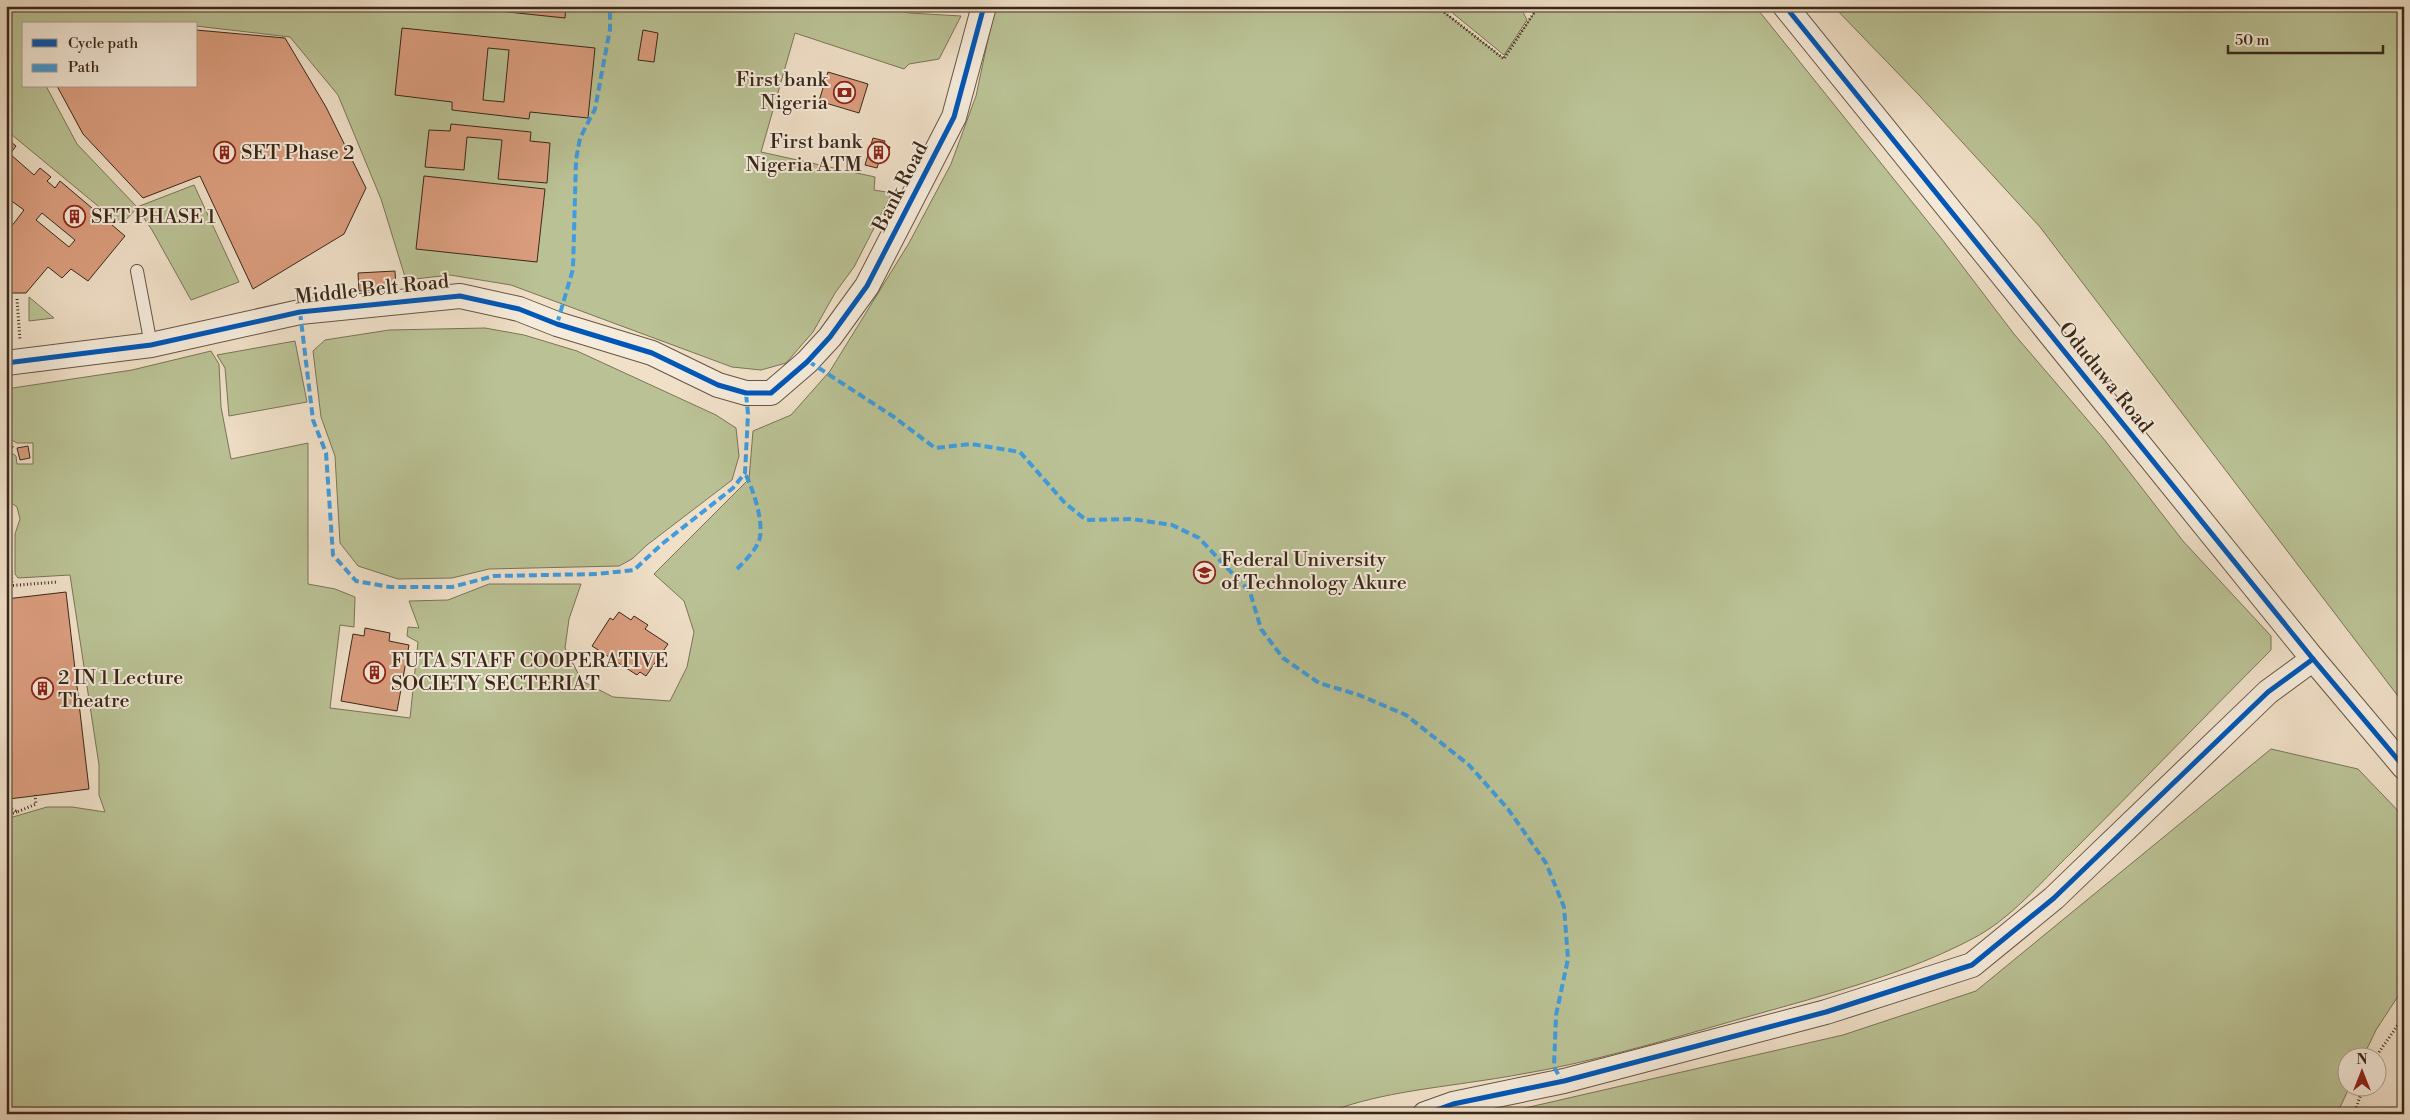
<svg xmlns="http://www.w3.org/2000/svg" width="2410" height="1120" viewBox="0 0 2410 1120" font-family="'Libre Bodoni',serif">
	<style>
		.green { fill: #bac295; stroke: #7a7457 }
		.building { fill: #db9e7f; stroke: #392719; fill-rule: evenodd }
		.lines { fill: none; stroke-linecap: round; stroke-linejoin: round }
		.service-casing { stroke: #675545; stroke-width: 14 }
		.minor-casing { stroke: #675545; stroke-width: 26 }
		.path { stroke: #392719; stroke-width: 3; stroke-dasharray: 1 2.5; stroke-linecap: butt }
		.service { stroke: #f5ebdb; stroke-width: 12 }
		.minor { stroke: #f5ebdb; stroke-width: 24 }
		.quiet { stroke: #3e9cdf; stroke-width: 4; stroke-dasharray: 8 4; stroke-linecap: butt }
		.cycleway-casing { stroke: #f5ebdb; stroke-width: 8 }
		.cycleway { stroke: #0057b8; stroke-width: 5 }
		.labels { text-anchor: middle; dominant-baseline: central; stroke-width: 4; stroke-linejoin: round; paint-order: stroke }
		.poi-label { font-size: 20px; fill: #392719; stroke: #f5ebdb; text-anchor: start }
		.street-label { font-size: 20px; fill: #392719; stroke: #f5ebdb }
	</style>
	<rect width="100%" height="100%" fill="#f0e0c8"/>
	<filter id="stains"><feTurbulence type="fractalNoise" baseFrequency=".004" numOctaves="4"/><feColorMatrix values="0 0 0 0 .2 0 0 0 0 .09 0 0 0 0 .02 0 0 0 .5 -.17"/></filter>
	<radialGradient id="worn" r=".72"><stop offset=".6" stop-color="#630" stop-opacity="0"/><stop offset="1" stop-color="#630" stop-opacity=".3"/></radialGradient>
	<g class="green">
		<path d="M6 6H883L909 13 961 16 939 59 909 64 904 69 795 33 761 152 875 177 874 190 892 193 854 267 835 293 813 332 786 363 761 370 732 367 511 285 450 275 406 280 381 199 338 95 290 37 196 26V24H24V86H46L77 144 137 207 194 185 239 282 191 300 152 230 137 208 121 225 6 130Z"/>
		<path d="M995 6H1436L1503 58 1539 6H1755L1941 238 2014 334 2103 438 2183 541 2271 636V650C2204 717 2138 786 2071 853 2040 883 2011 919 1972 939 1910 972 1829 994 1761 1013 1690 1033 1615 1056 1544 1070 1522 1074 1501 1078 1479 1081 1427 1089 1373 1094 1324 1114H6V819L47 807H72L105 812 99 795V765L70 575 18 578 15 574V534L20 519 17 507 10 502 6 475V449L16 456 17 464H33V443H17L6 437V389L132 370 211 351 219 364 221 407 231 459 308 443V584L335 589 355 597 354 627 340 625 330 708 410 718 418 642 407 636 408 627 419 628 409 601 448 600 489 584H581L569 619 565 648 582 681 613 697 670 701 687 667 694 632 684 601 654 574 749 479 753 431 791 415 830 371 909 243 951 164 976 96Z"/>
		<path d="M1444 6H1520L1527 20 1504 55Z"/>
		<path d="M1833 6H2404V704L2040 227 1919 95Z"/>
		<path d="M29 297 54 318 29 321Z"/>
		<path d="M485 328 524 335 577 351 716 415 736 428 739 456 732 480 647 545 632 559 619 566 489 569 452 578 398 579 358 566 340 543 335 456 321 417 313 351 325 340 389 330Z"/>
		<path d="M295 341 307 402 229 416 225 368 217 355Z"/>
		<path d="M2271 749 2358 769 2404 817V987L2376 1030 2363 1057 2348 1058 2349 1088 2337 1114H1499L1843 1035 1976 991Z"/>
	</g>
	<g class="building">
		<path d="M451 6H566L565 18Z"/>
		<path d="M402 28 595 48 588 118 530 112 529 119 452 110V102L395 95ZM488 48 509 50 504 102 483 100Z"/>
		<path d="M196 30 285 38 326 107 366 188 344 234 253 289 200 176 143 198 83 134 57 86H196Z"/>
		<path d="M643 30 658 33 654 62 638 60Z"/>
		<path d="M828 72 868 84 859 113 819 101Z"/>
		<path d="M451 124 531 132 530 141 550 143 547 183 498 179 502 140 467 137 464 170 425 167 429 130 450 131Z"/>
		<path d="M6 138 16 146 10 154 34 175 40 168 51 177 47 181 55 188 60 181 125 236 88 281 71 269 62 278 48 267 26 293H6V224L11 227 24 210 6 197ZM42 213 75 240 69 247 36 220Z"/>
		<path d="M873 138 885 141 884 145 890 147 887 157 881 155 877 168 865 165Z"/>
		<path d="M424 176 545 189 537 262 416 249Z"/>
		<path d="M395 271 396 289 359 291 358 273Z"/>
		<path d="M28 446 30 458 20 460 17 448Z"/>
		<path d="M66 592 89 789 9 799 6 780V599Z"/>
		<path d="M619 612 631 620 634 616 648 625 645 629 668 644 646 676 640 672 637 675 592 646 610 618 613 620Z"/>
		<path d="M365 628 390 633 389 641 409 645 397 711 341 701 353 634 364 636Z"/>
	</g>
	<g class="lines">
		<defs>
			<path id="service" d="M137 271 151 345"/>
			<g id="minor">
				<path d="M1785 6 2313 659 2404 767"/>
				<path d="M6 363 151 345 300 312 460 296 519 309 557 324 652 353 718 385 746 393H771L807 362 830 337 867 286 954 117 984 6"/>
				<path d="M1425 1114 1453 1104 1564 1081 1826 1012 1972 965 2054 898 2268 692 2313 659"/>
			</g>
		</defs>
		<use href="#service" class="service-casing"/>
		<use href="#minor" class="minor-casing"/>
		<g class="path">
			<path d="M1436 6 1504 59 1537 8"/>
			<path d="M17 299 20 340"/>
			<path d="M6 444 14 448"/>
			<path d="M6 501 12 585"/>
			<path d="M6 586 57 582"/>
			<path d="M6 805 17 812 36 804 35 795"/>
			<path d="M6 815 17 812"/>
			<path d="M2375 1058 2404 1016"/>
			<path d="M2354 1114 2363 1088"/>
		</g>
		<use href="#service" class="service"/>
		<use href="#minor" class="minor"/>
		<g class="quiet">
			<path d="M300 312 313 420 326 453 333 555 356 581 390 587H452L494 576 597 574 634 570 662 544 733 488 745 473 748 414 746 393"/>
			<path d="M557 324 573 269 576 160 580 138 595 109 610 29V6"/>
			<path d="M808 361 894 417 935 448 971 444 1020 452 1065 503 1086 520 1132 519 1172 525 1199 538 1250 592 1261 629 1283 658 1319 683 1359 695 1406 715 1469 765 1508 809 1546 863 1564 907 1568 959 1556 1015 1554 1067 1562 1081"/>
			<path d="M737 569C745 561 758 548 760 537 763 519 753 489 745 473"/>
		</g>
		<defs>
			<g id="cycleway">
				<path d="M1785 6 2313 659 2404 767"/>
				<path d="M6 363 151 345 300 312 460 296 519 309 557 324 652 353 718 385 746 393H771L807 362 830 337 867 286 954 117 984 6"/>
				<path d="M1425 1114 1453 1104 1564 1081 1826 1012 1972 965 2054 898 2268 692 2313 659"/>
			</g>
		</defs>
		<use href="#cycleway" class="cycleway-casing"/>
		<use href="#cycleway" class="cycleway"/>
	</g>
	<defs>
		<symbol id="bank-ring" viewBox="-11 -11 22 22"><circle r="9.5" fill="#f5ebdb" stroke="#8f2418" stroke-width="1.5"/><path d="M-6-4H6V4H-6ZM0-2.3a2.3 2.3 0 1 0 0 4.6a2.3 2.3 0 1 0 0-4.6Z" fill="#8f2418"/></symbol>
		<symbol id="building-ring" viewBox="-11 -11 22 22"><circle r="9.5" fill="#f5ebdb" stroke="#8f2418" stroke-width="1.5"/><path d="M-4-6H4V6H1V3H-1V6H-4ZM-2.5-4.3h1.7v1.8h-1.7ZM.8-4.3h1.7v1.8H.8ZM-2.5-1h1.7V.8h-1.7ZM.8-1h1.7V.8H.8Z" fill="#8f2418"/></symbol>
		<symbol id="university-ring" viewBox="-11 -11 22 22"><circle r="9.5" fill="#f5ebdb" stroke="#8f2418" stroke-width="1.5"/><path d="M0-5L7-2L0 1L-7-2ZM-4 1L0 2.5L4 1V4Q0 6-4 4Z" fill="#8f2418"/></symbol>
	</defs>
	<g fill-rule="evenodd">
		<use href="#bank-ring" x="832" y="80" width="25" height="25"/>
		<use href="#building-ring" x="212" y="140" width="25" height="25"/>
		<use href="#building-ring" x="866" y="140" width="25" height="25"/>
		<use href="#building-ring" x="62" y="204" width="25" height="25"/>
		<use href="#university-ring" x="1192" y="560" width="25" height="25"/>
		<use href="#building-ring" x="362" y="660" width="25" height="25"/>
		<use href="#building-ring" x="30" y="676" width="25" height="25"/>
	</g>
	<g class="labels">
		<g class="poi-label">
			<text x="828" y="80" text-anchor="end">First bank<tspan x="828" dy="23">Nigeria</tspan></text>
			<text x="862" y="142" text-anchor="end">First bank<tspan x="862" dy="23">Nigeria ATM</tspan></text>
			<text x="241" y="153">SET Phase 2</text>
			<text x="91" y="217">SET PHASE 1</text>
			<text x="1221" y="560">Federal University<tspan x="1221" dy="23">of Technology Akure</tspan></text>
			<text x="391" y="661">FUTA STAFF COOPERATIVE<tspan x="391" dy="23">SOCIETY SECTERIAT</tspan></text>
			<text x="58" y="678">2 IN 1 Lecture<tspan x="58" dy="23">Theatre</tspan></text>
		</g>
		<g class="street-label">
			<text transform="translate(901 187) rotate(-63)">Bank Road</text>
			<text transform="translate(372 290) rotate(-6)">Middle Belt Road</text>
			<text transform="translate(2105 378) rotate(51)">Oduduwa Road</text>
		</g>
	</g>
	<rect width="2410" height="1120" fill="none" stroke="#f0e0c8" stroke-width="25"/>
	<rect x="8" y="8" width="2395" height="1105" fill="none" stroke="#392719" stroke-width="2.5"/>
	<rect x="12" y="12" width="2385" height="1095" fill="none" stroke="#392719"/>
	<rect x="22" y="22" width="175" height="65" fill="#f5ebdb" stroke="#aa9d8d"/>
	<rect x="32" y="39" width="25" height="8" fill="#0057b8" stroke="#aa9d8d"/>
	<text x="68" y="48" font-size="15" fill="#392719">Cycle path</text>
	<rect x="32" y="64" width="25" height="8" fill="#3e9cdf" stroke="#aa9d8d"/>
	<text x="68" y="72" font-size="15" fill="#392719">Path</text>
	<g transform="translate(2362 1072)"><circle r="24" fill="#f5ebdb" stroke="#aa9d8d"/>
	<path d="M0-4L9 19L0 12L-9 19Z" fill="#8f2418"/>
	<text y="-8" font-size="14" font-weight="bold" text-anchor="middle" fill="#392719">N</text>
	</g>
	<path d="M2228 45v8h155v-8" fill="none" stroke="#392719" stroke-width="2.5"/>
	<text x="2235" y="45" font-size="15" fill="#392719" stroke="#f5ebdb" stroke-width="4" paint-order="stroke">50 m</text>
	<rect width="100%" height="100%" filter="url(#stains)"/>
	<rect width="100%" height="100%" fill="url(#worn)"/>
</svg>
